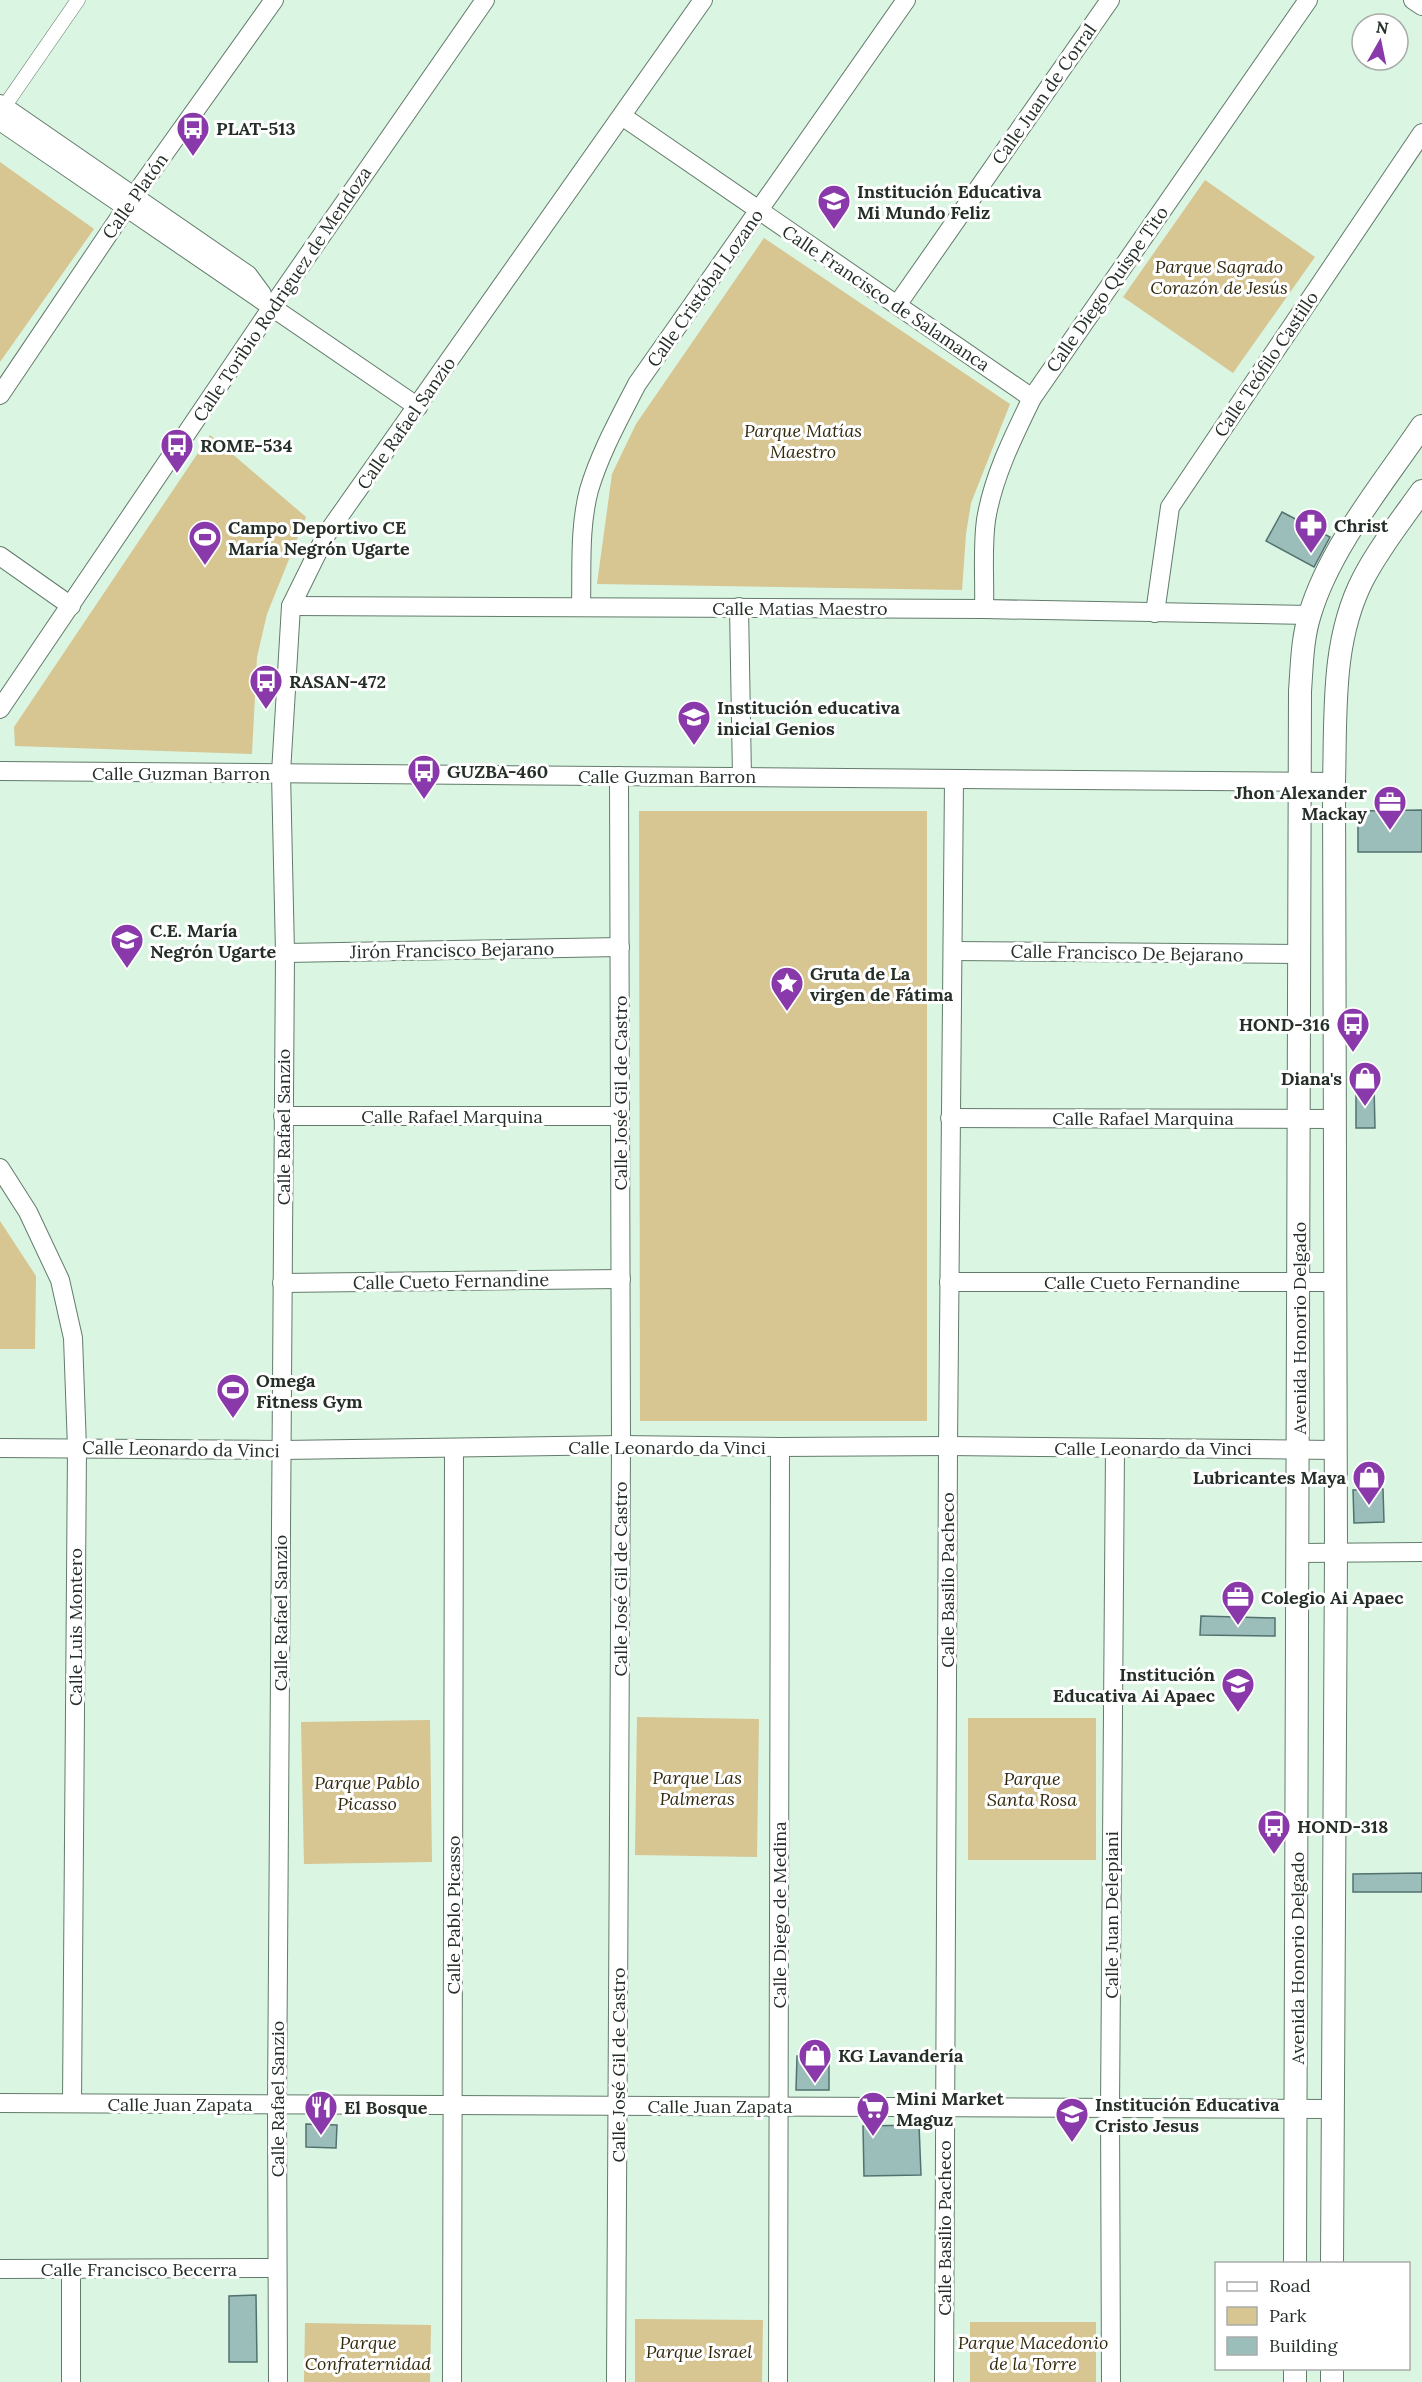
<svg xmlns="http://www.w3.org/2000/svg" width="1422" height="2382" viewBox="0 0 1422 2382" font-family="Lora,serif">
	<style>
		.green { fill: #d7c592 }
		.building { fill: #9cbeba; stroke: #52726f; stroke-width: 1.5 }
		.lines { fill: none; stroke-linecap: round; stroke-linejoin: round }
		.pedestrian-casing { stroke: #637b6b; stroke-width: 15 }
		.minor-casing { stroke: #637b6b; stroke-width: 20 }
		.tertiary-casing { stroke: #637b6b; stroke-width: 24 }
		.pedestrian { stroke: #fff; stroke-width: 14 }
		.minor { stroke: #fff; stroke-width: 18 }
		.tertiary { stroke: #fff; stroke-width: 22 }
		.labels { text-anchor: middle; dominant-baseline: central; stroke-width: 6; stroke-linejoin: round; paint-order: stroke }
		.street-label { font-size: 18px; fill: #252f28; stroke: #fff }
		.poi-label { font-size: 18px; font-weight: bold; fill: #252f28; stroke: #fff; text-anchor: start }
		.park-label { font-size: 18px; font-style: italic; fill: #33290d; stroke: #fff }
	</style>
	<rect width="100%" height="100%" fill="#daf5e2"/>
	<g class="green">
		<path d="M0 162 94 229 0 362Z"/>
		<path d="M1205 180 1315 257 1233 373 1123 297Z"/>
		<path d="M764 238 1010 404 971 503 966 534 962 590 597 584 612 474 636 424Z"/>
		<path d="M210 435 306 517 267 614 257 657 252 754 15 746 14 727Z"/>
		<path d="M639 811H927V1421H640Z"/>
		<path d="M0 1221 36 1276 35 1349H0Z"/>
		<path d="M637 1717 759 1719 757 1857 635 1855Z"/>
		<rect x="968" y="1718" width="128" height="142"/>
		<path d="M430 1720 432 1862 304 1864 301 1722Z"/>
		<path d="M635 2319 763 2320 762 2382H635Z"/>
		<rect x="970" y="2322" width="126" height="60"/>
		<path d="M305 2323 431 2325 430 2382H304Z"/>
	</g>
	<g class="building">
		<path d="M1282 512 1330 537 1314 567 1266 541Z"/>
		<path d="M1422 810V852H1358V811Z"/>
		<path d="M1374 1085 1375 1128H1356V1086Z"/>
		<path d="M1383 1489 1384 1522 1354 1523 1353 1490Z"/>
		<path d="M1201 1616 1275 1618V1636L1200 1635Z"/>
		<path d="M1422 1873V1892H1353V1874Z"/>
		<path d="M797 2056H829V2090H796Z"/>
		<path d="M306 2124 337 2125 336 2148 306 2147Z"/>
		<path d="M919 2125 921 2175 864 2176 863 2126Z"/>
		<path d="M256 2295 257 2362H229V2296Z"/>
	</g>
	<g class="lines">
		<defs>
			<path id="pedestrian" d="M4 107 78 0"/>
			<g id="minor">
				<path d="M1413 0 1422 6"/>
				<path d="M0 104 248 275 262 294"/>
				<path d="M622 116 1032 398"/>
				<path d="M0 121 418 407"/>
				<path d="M897 305 1110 0"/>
				<path d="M0 395 134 196 274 0"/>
				<path d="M0 556 71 606"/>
				<path d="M291 606 984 609 1310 615"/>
				<path d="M581 606C582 568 579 528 589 490 600 453 619 419 637 384L906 0"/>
				<path d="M739 607 742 777"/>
				<path d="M984 609C985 580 982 548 986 520 993 477 1013 437 1032 398L1308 0"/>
				<path d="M1155 613 1170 507 1422 133"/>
				<path d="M0 709 272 307 485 0"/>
				<path d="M0 771 1334 782"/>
				<path d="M953 951 1300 954"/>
				<path d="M285 953 620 947"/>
				<path d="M283 1116H620"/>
				<path d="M950 1118 1336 1119"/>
				<path d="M0 1168 28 1212 60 1280 73 1338 77 1448 72 2103"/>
				<path d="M949 1282H1335"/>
				<path d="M282 1283 621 1279"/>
				<path d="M0 1448 282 1450 621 1445 780 1447 948 1446 1334 1450"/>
				<path d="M1299 1553 1422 1552"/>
				<path d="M0 2103 1331 2109"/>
				<path d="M0 2269 277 2268"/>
				<path d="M71 2269V2382"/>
				<path d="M278 2382 277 2104 285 953 281 773 291 606 326 535 703 0"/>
				<path d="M452 2382 454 1448"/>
				<path d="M616 2382 621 1445 619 776"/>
				<path d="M778 2382 780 1447"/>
				<path d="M944 2382 948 1446 954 779"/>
				<path d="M1111 2382 1110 2108 1115 1448"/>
			</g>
			<g id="tertiary">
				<path d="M1295 2264 1300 691C1302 665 1302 639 1310 614 1330 547 1383 484 1422 426"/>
				<path d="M1332 2264 1336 1553 1334 782C1336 714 1331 641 1363 579 1379 548 1402 519 1422 491"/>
				<path d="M1332 2368V2382"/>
				<path d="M1295 2382V2368"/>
			</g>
		</defs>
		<use href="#pedestrian" class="pedestrian-casing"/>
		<use href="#minor" class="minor-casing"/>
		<use href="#tertiary" class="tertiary-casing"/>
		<use href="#pedestrian" class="pedestrian"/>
		<use href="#minor" class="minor"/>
		<use href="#tertiary" class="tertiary"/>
	</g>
	<defs>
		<symbol id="bus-pin" viewBox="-11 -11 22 30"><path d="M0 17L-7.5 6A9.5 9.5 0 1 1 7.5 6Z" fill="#8939a9" stroke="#fff"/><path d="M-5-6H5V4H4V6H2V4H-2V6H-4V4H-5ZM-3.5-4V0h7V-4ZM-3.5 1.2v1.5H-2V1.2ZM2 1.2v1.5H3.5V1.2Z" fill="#fff"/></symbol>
		<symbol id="school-pin" viewBox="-11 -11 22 30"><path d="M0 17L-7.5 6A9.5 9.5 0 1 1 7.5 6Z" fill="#8939a9" stroke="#fff"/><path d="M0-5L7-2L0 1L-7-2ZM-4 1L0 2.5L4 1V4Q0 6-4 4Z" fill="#fff"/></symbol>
		<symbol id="pharmacy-pin" viewBox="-11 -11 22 30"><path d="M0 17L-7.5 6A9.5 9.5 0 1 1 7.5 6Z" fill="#8939a9" stroke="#fff"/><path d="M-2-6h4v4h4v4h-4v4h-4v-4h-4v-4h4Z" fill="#fff"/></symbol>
		<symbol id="stadium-pin" viewBox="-11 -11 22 30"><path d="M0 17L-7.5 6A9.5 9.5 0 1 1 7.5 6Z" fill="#8939a9" stroke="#fff"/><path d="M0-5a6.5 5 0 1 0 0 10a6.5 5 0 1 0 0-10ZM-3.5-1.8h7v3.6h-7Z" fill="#fff"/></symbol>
		<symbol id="office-pin" viewBox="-11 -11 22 30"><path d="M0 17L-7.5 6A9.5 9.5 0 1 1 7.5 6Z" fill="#8939a9" stroke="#fff"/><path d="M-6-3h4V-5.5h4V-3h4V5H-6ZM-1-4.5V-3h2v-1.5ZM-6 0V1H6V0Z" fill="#fff"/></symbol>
		<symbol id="sight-pin" viewBox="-11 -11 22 30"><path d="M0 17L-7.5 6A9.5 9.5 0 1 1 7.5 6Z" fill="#8939a9" stroke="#fff"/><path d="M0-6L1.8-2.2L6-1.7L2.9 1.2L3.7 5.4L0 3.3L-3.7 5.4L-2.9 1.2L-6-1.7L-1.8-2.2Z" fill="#fff"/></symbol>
		<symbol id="shop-pin" viewBox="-11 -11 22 30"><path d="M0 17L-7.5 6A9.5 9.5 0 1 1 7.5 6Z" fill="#8939a9" stroke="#fff"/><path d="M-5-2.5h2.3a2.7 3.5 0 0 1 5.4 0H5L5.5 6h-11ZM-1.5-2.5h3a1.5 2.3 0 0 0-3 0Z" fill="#fff"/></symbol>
		<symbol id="restaurant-pin" viewBox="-11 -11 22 30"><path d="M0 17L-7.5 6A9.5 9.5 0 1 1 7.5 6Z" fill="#8939a9" stroke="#fff"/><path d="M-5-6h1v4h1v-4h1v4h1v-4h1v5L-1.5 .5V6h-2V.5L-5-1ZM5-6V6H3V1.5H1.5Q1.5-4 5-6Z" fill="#fff"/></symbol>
		<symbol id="supermarket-pin" viewBox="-11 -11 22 30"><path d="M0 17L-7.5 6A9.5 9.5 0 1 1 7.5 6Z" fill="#8939a9" stroke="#fff"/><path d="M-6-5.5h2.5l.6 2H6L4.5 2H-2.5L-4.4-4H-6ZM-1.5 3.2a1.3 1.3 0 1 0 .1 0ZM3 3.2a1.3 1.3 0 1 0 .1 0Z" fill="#fff"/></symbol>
	</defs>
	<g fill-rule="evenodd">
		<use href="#bus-pin" x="174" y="109" width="38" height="52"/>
		<use href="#school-pin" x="815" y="182" width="38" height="52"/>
		<use href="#bus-pin" x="158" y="426" width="38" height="52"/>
		<use href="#pharmacy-pin" x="1292" y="506" width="38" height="52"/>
		<use href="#stadium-pin" x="186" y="518" width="38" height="52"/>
		<use href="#bus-pin" x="247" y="662" width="38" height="52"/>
		<use href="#school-pin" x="675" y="698" width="38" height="52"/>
		<use href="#bus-pin" x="405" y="752" width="38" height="52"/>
		<use href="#office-pin" x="1371" y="783" width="38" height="52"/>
		<use href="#school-pin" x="108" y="921" width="38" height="52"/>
		<use href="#sight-pin" x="768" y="964" width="38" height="52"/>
		<use href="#bus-pin" x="1334" y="1005" width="38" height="52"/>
		<use href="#shop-pin" x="1346" y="1059" width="38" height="52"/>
		<use href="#stadium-pin" x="214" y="1371" width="38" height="52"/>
		<use href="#shop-pin" x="1350" y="1458" width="38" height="52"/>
		<use href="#office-pin" x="1219" y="1578" width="38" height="52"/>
		<use href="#school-pin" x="1219" y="1665" width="38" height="52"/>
		<use href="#bus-pin" x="1255" y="1807" width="38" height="52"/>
		<use href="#shop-pin" x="796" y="2036" width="38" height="52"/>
		<use href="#restaurant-pin" x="302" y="2088" width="38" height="52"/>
		<use href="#supermarket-pin" x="854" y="2089" width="38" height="52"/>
		<use href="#school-pin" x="1053" y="2095" width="38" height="52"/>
	</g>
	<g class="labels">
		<g class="street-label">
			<text transform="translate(1044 94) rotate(-55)">Calle Juan de Corral</text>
			<text transform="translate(135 196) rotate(-55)">Calle Platón</text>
			<text transform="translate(705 288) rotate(-55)">Calle Cristóbal Lozano</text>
			<text transform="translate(1107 289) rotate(-55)">Calle Diego Quispe Tito</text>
			<text transform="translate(282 294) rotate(-56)">Calle Toribio Rodriguez de Mendoza</text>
			<text transform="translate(886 298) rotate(34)">Calle Francisco de Salamanca</text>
			<text transform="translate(1266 364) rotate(-56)">Calle Teófilo Castillo</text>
			<text transform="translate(406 423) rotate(-55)">Calle Rafael Sanzio</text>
			<text x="800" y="608">Calle Matias Maestro</text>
			<text x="181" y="773">Calle Guzman Barron</text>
			<text x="667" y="776">Calle Guzman Barron</text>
			<text transform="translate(452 950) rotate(-1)">Jirón Francisco Bejarano</text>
			<text transform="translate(1127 953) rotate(1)">Calle Francisco De Bejarano</text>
			<text transform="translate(620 1093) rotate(-90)">Calle José Gil de Castro</text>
			<text x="452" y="1116">Calle Rafael Marquina</text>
			<text x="1143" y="1118">Calle Rafael Marquina</text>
			<text transform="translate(283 1127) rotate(-90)">Calle Rafael Sanzio</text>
			<text transform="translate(451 1281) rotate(-1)">Calle Cueto Fernandine</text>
			<text x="1142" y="1282">Calle Cueto Fernandine</text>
			<text transform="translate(1299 1328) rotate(-90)">Avenida Honorio Delgado</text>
			<text x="667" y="1447">Calle Leonardo da Vinci</text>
			<text x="1153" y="1448">Calle Leonardo da Vinci</text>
			<text transform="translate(181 1449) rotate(1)">Calle Leonardo da Vinci</text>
			<text transform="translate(620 1579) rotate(-90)">Calle José Gil de Castro</text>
			<text transform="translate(947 1580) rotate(-90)">Calle Basilio Pacheco</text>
			<text transform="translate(280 1613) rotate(-90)">Calle Rafael Sanzio</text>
			<text transform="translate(75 1627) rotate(-90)">Calle Luis Montero</text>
			<text transform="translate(453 1915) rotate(-90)">Calle Pablo Picasso</text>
			<text transform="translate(779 1915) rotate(-90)">Calle Diego de Medina</text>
			<text transform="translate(1111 1915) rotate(-90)">Calle Juan Delepiani</text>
			<text transform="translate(1297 1958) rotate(-90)">Avenida Honorio Delgado</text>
			<text transform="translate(618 2065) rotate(-90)">Calle José Gil de Castro</text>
			<text transform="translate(277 2099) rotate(-90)">Calle Rafael Sanzio</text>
			<text x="180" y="2104">Calle Juan Zapata</text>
			<text x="720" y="2106">Calle Juan Zapata</text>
			<text transform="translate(944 2228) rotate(-90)">Calle Basilio Pacheco</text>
			<text x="139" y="2269">Calle Francisco Becerra</text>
		</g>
		<g class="poi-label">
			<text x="216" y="128">PLAT-513</text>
			<text x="857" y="191">Institución Educativa<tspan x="857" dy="21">Mi Mundo Feliz</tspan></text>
			<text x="200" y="445">ROME-534</text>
			<text x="1334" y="525">Christ</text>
			<text x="228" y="527">Campo Deportivo CE<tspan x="228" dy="21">María Negrón Ugarte</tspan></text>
			<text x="289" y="681">RASAN-472</text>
			<text x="717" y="707">Institución educativa<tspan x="717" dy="21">inicial Genios</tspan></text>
			<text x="447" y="771">GUZBA-460</text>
			<text x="1367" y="792" text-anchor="end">Jhon Alexander<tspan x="1367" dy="21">Mackay</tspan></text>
			<text x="150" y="930">C.E. María<tspan x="150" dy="21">Negrón Ugarte</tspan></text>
			<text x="810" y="973">Gruta de La<tspan x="810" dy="21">virgen de Fátima</tspan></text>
			<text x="1330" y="1024" text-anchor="end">HOND-316</text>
			<text x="1342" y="1078" text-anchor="end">Diana's</text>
			<text x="256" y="1380">Omega<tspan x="256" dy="21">Fitness Gym</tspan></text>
			<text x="1346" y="1477" text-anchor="end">Lubricantes Maya</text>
			<text x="1261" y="1597">Colegio Ai Apaec</text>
			<text x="1215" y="1674" text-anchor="end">Institución<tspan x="1215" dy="21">Educativa Ai Apaec</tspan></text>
			<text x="1297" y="1826">HOND-318</text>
			<text x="838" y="2055">KG Lavandería</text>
			<text x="896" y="2098">Mini Market<tspan x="896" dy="21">Maguz</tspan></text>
			<text x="1095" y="2104">Institución Educativa<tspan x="1095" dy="21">Cristo Jesus</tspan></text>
			<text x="344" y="2107">El Bosque</text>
		</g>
		<g class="park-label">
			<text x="1219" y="266">Parque Sagrado<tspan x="1219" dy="21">Corazón de Jesús</tspan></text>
			<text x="803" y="430">Parque Matías<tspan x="803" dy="21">Maestro</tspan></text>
			<text x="697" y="1777">Parque Las<tspan x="697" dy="21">Palmeras</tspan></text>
			<text x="1032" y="1778">Parque<tspan x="1032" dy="21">Santa Rosa</tspan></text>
			<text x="367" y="1782">Parque Pablo<tspan x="367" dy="21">Picasso</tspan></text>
			<text x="368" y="2342">Parque<tspan x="368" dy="21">Confraternidad</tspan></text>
			<text x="1033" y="2342">Parque Macedonio<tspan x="1033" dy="21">de la Torre</tspan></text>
			<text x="699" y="2351">Parque Israel</text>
		</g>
	</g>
	<rect x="1215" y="2262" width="195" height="108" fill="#ffffff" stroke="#a8aca9" stroke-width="1.5"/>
	<rect x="1227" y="2282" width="30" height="9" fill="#ffffff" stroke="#a8aca9" stroke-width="1.5"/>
	<text x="1269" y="2292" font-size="18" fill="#252f28">Road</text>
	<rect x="1227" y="2307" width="30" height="18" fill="#d7c592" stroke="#a8aca9" stroke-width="1.5"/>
	<text x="1269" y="2322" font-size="18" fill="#252f28">Park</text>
	<rect x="1227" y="2337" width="30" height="18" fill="#9cbeba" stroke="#a8aca9" stroke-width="1.5"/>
	<text x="1269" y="2352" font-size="18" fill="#252f28">Building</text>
	<g transform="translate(1380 42) rotate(9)"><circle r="28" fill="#ffffff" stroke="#a8aca9" stroke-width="1.5"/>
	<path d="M0-4.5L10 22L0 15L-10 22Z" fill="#8939a9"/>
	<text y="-9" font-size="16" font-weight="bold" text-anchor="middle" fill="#252f28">N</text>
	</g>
</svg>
